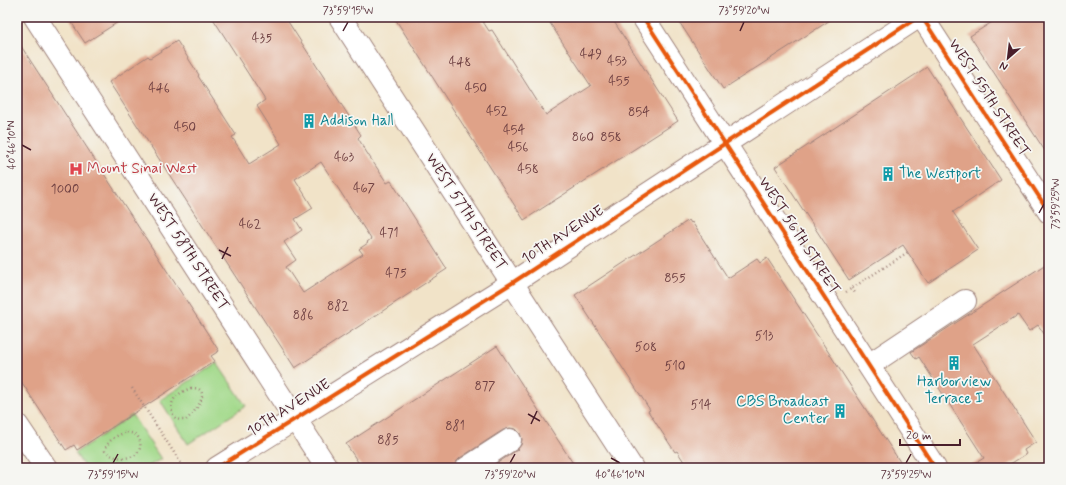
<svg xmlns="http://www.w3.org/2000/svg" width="1066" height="485" viewBox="0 0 1066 485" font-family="Mynerve,sans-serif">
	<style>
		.green { fill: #a2d98a; stroke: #767c5a }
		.building { fill: #dfa288; fill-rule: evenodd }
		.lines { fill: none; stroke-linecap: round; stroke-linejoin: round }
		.minor-casing { stroke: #9e817a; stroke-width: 24 }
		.major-casing { stroke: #9e817a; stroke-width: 24 }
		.path { stroke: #9e817a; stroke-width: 2.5; stroke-dasharray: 1 3; stroke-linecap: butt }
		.minor { stroke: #fff; stroke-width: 22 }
		.major { stroke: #fff; stroke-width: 22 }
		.cycleway-casing { stroke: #f6f6f2; stroke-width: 6 }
		.cycleway { stroke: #e8590c; stroke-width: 4 }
		.ticks { fill: none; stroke: #4a1f2b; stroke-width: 1.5 }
		.labels { text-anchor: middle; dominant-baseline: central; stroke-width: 3.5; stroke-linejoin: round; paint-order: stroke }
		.number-label { font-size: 13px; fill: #6f4042 }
		.street-label { font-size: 15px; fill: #4a1f2b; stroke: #f6f6f2 }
		.culture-label { font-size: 15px; fill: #0d838f; stroke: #f6f6f2; text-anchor: start }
		.health-label { font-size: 15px; fill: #be3a42; stroke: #f6f6f2; text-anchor: start }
		.neatline { fill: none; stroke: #4a1f2b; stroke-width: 1.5 }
		.ticks-label { font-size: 10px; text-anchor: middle; fill: #4a1f2b }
	</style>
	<rect width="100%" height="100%" fill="#f6f6f2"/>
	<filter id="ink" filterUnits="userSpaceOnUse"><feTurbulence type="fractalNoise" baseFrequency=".025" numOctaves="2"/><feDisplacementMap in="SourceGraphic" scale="8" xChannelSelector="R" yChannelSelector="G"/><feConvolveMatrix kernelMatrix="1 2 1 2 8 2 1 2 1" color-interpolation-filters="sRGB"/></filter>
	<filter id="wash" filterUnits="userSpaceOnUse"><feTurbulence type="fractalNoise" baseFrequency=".012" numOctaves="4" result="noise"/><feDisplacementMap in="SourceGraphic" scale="16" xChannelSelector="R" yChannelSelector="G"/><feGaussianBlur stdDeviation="0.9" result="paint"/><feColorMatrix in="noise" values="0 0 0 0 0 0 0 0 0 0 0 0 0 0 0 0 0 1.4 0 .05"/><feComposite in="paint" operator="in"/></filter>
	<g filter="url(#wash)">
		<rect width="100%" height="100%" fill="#f1e3c8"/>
		<g class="green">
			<path d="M217 363 246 406 188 444 160 400Z"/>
			<path d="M132 415 161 459 146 468H85L75 453Z"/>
		</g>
		<g id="blocks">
			<g class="building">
				<path d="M68 17H126L85 43Z"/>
				<path d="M212 17H285L361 135 358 138 367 153 387 183 391 181 447 269 295 368 109 82 148 56 150 58 177 41 199 75 198 76 236 135 232 137 249 164 281 144 257 106 265 100ZM321 162 371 239 367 242 368 243 359 249 363 254 303 293 286 267 296 260 284 242 302 230 295 219 313 208 295 179Z"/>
				<path d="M394 17H480L489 31 492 30 546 115 591 86 546 17H611L678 121 524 220Z"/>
				<path d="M676 17H835L723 89Z"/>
				<path d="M1000 17H1049V157L970 36Z"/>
				<path d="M17 40 219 351 211 356 215 361 77 450 74 445 66 450 17 375Z"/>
				<path d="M927 67 1001 180 953 212 978 250 928 283 903 245 849 280 775 167Z"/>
				<path d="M689 220 691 223 692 222 728 278 757 259 760 263 767 258 904 468H688L677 451 675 452 648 411 650 410 575 295Z"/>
				<path d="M1049 262V341L1038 325 1029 331 1018 315 973 344 1036 442 1024 450 1026 454 1004 468H967L984 458 919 357 916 359 911 352Z"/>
				<path d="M497 346 576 468H490L517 450 521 445 522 439 520 433 516 429 510 428 503 430 460 458 456 462 455 468H362L346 444Z"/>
			</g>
		</g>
	</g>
	<g filter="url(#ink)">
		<use href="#blocks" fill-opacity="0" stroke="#9e817a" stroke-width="1"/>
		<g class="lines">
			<defs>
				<g id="minor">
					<path d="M35 17 327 468"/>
					<path d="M643 17 935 468"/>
					<path d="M922 17 1049 212"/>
					<path d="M869 365 965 301"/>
					<path d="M17 425 46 468"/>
					<path d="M467 468 510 440"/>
				</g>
				<g id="major">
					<path d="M340 17 632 468"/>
					<path d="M217 468 512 283 918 17"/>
				</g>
			</defs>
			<use href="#minor" class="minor-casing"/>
			<use href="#major" class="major-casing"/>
			<g class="path">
				<path d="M852 288 855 293"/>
				<path d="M846 292 908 252"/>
				<path d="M132 388 184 468"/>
				<path d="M191 388C194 388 198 388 200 390 208 397 191 416 186 420 183 420 179 420 177 419 170 414 170 404 175 398 178 394 185 390 191 388Z"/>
				<path d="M127 432C130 433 133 433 136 435 142 440 142 450 135 455 127 460 111 458 105 451 107 440 117 435 127 432Z"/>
			</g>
			<use href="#minor" class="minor"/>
			<use href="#major" class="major"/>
			<defs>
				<g id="cycleway">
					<path d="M643 17 935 468"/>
					<path d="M922 17 1049 212"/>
					<path d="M217 468 512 283 918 17"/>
				</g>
			</defs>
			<use href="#cycleway" class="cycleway-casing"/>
			<use href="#cycleway" class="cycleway"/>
		</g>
	</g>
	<path class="ticks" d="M343 31 348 22M740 31 744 22M22 145 31 150M1039 213 1044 204M219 250 231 256M222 259 228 247M528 414 540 421M531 424 537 411M611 458 620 463M113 463 118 454M510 463 515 454M906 463 911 454"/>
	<defs>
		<symbol id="building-bare" viewBox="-9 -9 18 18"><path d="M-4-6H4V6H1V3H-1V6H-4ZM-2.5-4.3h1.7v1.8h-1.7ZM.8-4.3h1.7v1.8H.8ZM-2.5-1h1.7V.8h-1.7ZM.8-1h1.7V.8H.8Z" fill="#0f9aa8" stroke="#f6f6f2" stroke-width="2.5" paint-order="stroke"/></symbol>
		<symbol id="hospital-bare" viewBox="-9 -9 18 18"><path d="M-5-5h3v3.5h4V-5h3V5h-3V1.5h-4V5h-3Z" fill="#e0444e" stroke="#f6f6f2" stroke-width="2.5" paint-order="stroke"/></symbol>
	</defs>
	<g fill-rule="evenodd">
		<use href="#building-bare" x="299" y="111" width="20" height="20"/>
		<use href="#hospital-bare" x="66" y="159" width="20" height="20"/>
		<use href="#building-bare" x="878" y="164" width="20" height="20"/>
		<use href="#building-bare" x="944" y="353" width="20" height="20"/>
		<use href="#building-bare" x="830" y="401" width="20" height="20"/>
	</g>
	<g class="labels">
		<g class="number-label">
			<text x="262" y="38">435</text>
			<text x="591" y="54">449</text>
			<text x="617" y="61">453</text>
			<text x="460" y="62">448</text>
			<text x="619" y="81">455</text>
			<text x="159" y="88">446</text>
			<text x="476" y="88">450</text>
			<text x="497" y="111">452</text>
			<text x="639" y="112">854</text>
			<text x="185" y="127">450</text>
			<text x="514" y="130">454</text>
			<text x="583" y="137">860</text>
			<text x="611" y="137">858</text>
			<text x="518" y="147">456</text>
			<text x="344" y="157">463</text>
			<text x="528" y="169">458</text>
			<text x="364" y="188">467</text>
			<text x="65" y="189">1000</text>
			<text x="250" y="224">462</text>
			<text x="389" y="233">471</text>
			<text x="396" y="273">475</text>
			<text x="675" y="278">855</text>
			<text x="338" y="306">882</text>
			<text x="303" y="315">886</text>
			<text x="764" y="336">513</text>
			<text x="646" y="347">508</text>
			<text x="675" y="366">510</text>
			<text x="485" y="386">877</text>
			<text x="701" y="405">514</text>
			<text x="455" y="426">881</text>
			<text x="388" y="440">885</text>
		</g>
		<g class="street-label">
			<text transform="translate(989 98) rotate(57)">WEST 55TH STREET</text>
			<text transform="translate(466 212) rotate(57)">WEST 57TH STREET</text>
			<text transform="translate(563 235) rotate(-33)">10TH AVENUE</text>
			<text transform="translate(799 236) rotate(57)">WEST 56TH STREET</text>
			<text transform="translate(188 252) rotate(57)">WEST 58TH STREET</text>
			<text transform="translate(289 408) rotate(-32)">10TH AVENUE</text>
		</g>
		<g class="culture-label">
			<text x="320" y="121">Addison Hall</text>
			<text x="899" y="174">The Westport</text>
			<text x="954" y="382" text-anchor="middle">Harborview<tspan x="954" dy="17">Terrace I</tspan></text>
			<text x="829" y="402" text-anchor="end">CBS Broadcast<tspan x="829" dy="17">Center</tspan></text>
		</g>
		<g class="health-label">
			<text x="87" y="169">Mount Sinai West</text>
		</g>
	</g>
	<rect width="1066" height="485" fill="none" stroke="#f6f6f2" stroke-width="44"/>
	<g transform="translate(1008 58) rotate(208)" stroke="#f6f6f2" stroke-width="3" paint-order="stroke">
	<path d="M0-3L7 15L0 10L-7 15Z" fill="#4a1f2b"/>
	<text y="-6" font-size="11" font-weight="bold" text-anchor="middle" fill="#4a1f2b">N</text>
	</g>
	<path d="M900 439v6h60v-6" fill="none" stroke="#4a1f2b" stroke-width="2"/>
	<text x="906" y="439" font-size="12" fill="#4a1f2b" stroke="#f6f6f2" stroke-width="3" paint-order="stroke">20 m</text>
	<rect x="22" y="22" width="1022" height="441" class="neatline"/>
	<g class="ticks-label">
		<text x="348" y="14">73°59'15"W</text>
		<text x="744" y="14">73°59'20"W</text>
		<text transform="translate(11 145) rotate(-90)" y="4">40°46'10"N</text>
		<text transform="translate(1055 204) rotate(-90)" y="4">73°59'25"W</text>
		<text x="113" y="478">73°59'15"W</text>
		<text x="510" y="478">73°59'20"W</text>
		<text x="620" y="478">40°46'10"N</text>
		<text x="906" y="478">73°59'25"W</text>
	</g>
</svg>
